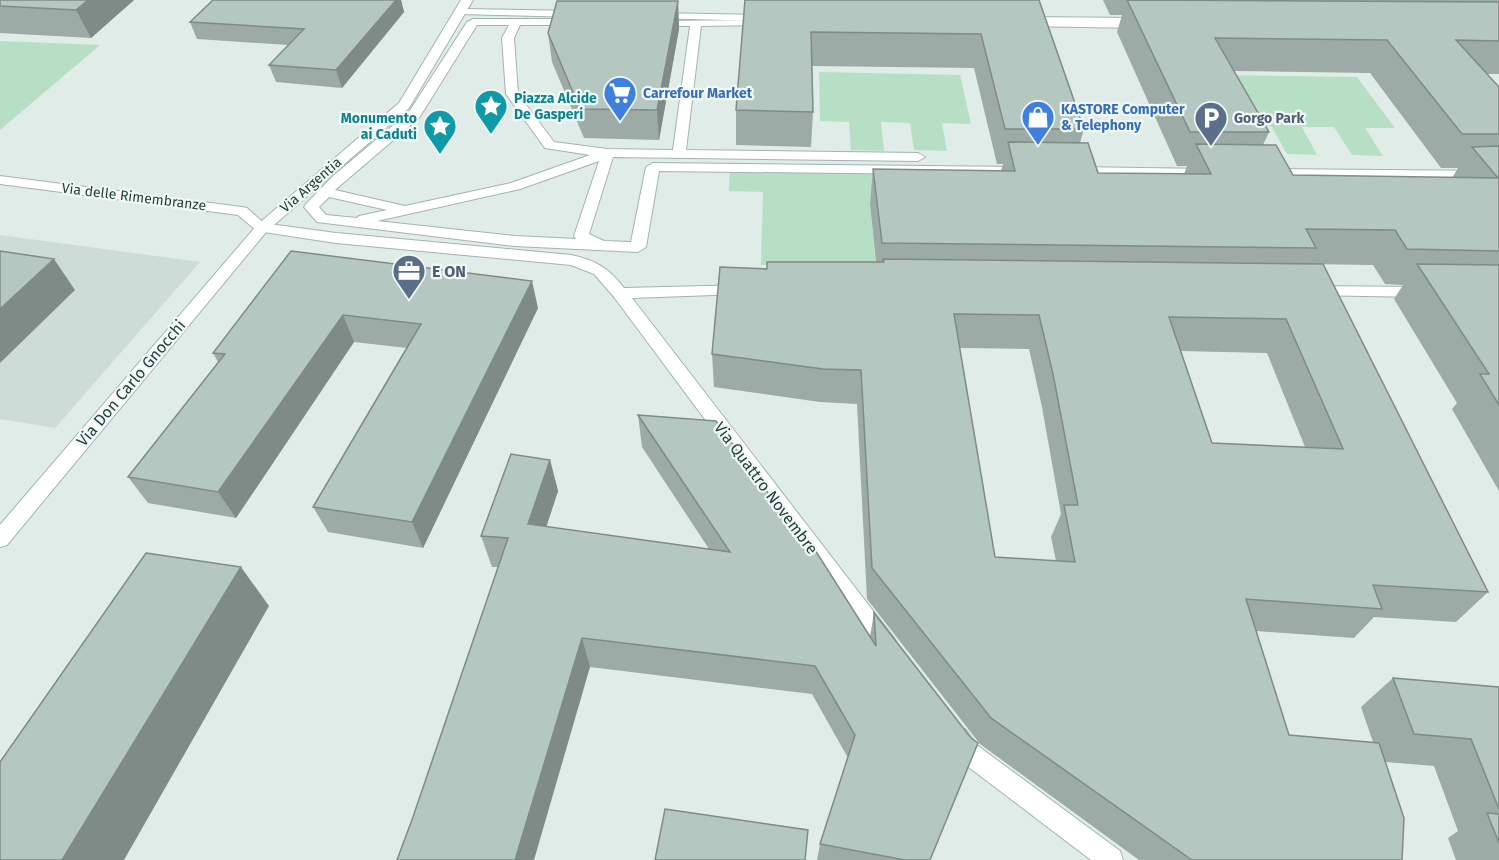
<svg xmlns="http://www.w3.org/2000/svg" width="1499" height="860" viewBox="0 0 1499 860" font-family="'Fira Sans',sans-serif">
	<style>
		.built { fill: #cedcd7 }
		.green { fill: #b7dfc6 }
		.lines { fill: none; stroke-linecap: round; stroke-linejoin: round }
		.service-casing { stroke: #a2b4b0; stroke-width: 2 }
		.pedestrian-casing { stroke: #a2b4b0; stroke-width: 2 }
		.minor-casing { stroke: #a2b4b0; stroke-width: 2 }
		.tertiary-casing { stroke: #a2b4b0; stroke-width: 2 }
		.service { fill: #fff; fill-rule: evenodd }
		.pedestrian { fill: #fff; fill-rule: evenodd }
		.minor { fill: #fff; fill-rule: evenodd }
		.tertiary { fill: #fff; fill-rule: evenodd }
		.wall { fill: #9caba6; fill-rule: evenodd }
		.shaded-wall { fill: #7f8b87 }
		.building { fill: #b5c7c1; stroke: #7f8b87; stroke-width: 1.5; fill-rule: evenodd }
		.labels { text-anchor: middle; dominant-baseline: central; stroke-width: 4.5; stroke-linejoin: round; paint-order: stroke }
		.far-shop-label { font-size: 14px; font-weight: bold; fill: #366cbe; stroke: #f1f8f5; text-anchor: start }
		.far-culture-label { font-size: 14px; font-weight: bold; fill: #0d838f; stroke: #f1f8f5; text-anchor: start }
		.far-service-label { font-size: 14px; font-weight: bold; fill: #4e5e75; stroke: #f1f8f5; text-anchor: start }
		.far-street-label { font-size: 14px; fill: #1f3e39; stroke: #f1f8f5 }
		.service-label { font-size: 16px; font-weight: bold; fill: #4e5e75; stroke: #f1f8f5; text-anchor: start }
		.street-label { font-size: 16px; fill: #1f3e39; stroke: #f1f8f5 }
	</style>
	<rect width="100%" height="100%" fill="#e0ece8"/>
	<path class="built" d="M0 235 200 262 55 428 0 419Z"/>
	<g class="green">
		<path d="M0 41 100 45 0 130Z"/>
		<path d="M819 72 960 75 971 124 942 123 947 151 914 150 910 123 881 122 884 151 851 150 849 122 820 121Z"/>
		<path d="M1210 75 1357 77 1395 128H1365L1383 156 1352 155 1334 127H1302L1317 155 1287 154 1271 126H1238Z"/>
		<path d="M730 168 880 170 870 204 876 267 761 265 763 192 729 191Z"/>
	</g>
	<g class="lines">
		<defs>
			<path id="service" d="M0 176 242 207 247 208 269 228 262 233 257 231 238 215 0 184Z"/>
			<g id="pedestrian">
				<path d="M473 19H575L581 22 575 25H520L514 38 518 94 554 142 607 149 673 150 690 26H656L652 25V21L767 20 771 21V25L701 26 686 150 918 153 925 157 918 161 613 157 589 234 604 241 631 242 646 167 653 163 1026 167 1033 171 1026 175 659 171 646 247 638 252 515 246 317 222 304 207 306 204 332 177 409 112 467 22ZM477 25H509L502 38 506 94 545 148 590 155 511 183 405 206 335 190 419 118ZM599 161 574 236 576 239 515 236 377 221 520 189ZM329 197 387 210 359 216 357 218 326 215 319 207Z"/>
				<path d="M1025 21 1142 22 1148 25 1142 28 1021 26V22Z"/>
				<path d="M1075 167 1209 169 1216 173 1209 177 1070 174 1068 171 1070 168Z"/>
				<path d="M1270 169 1499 171V179L1265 176 1263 173Z"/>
			</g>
			<g id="minor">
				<path d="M461 9 576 11 582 14 576 17 457 14V10Z"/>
				<path d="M655 13 768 15 774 18 768 21 651 18 649 16Z"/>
				<path d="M1024 17 1143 18 1149 21 1143 24 1020 22 1018 20Z"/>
				<path d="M262 223 336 233 571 255C595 260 609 268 624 288L747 285 749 289 741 294 632 298 894 638 897 645 894 652 886 655 878 652 614 297 594 274 571 265 336 243 257 231 255 228Z"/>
				<path d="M1312 286 1422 287 1428 288 1430 292 1428 296 1422 297 1306 295 1304 291 1306 287Z"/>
				<path d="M958 727 966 730 978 746 1120 851 1123 860H1091L962 762 947 738 950 730Z"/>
			</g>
			<path id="tertiary" d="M461 0H473L409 108 267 231 7 545 0 547V525L257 225 399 103Z"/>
		</defs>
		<use href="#service" class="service-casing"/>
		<use href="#pedestrian" class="pedestrian-casing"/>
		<use href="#minor" class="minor-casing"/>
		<use href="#tertiary" class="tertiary-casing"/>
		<use href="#service" class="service"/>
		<use href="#pedestrian" class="pedestrian"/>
		<use href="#minor" class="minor"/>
		<use href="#tertiary" class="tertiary"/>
	</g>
	<g class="wall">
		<path d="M0 0H134L91 38 0 33Z"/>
		<path d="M213 0H401L404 12 342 88 276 82 269 65 288 45 197 39 190 22Z"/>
		<path d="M745 0H1039L1084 129 1080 143 1098 173 1184 174 1187 166H1177L1117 32 1122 15H1110L1103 0H1499V74H1487L1499 134V491L1452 409 1457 403 1394 299 1403 285 1385 284 1373 265 1307 264 1488 592 1456 622 1374 617 1354 638 1256 631 1289 735 1373 742 1361 707 1393 678 1499 687V860H1456L1448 838 1458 831 1434 766 1386 762 1402 860H1139L980 744 867 599 857 404 820 402 714 387 712 354 767 269 876 262 870 204 873 169 1001 171 1003 164H997L974 68 812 66 813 112 811 147 736 145V110ZM1234 71 1370 73 1441 168H1458L1452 178 1293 175 1263 145 1269 132ZM960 348 1029 349 1042 407 1061 514 1051 537 1056 561 995 557ZM1181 351 1267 353 1305 447 1212 443Z"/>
		<path d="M678 1 679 29 659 140 584 138 552 62 548 33Z"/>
		<path d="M291 251 538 308 423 548 328 532 313 507 407 348 354 342 236 518 148 503 128 477 218 362 213 353Z"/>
		<path d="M638 415 870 636 874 613 930 860H817L820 844 848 758 812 694 590 667 413 817 498 567H492L481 536 550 460 558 491 546 527 709 549 642 447Z"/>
	</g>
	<g class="shaded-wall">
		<path d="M88 0H134L91 38 76 10Z"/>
		<path d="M388 0H401L404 12 342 88 336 70Z"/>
		<path d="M678 1 679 29 659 140 657 110Z"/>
		<path d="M54 259 75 290 0 363V309Z"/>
		<path d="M532 281 538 308 423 548 412 522Z"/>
		<path d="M343 315 354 342 236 518 218 492Z"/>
		<path d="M550 460 558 491 537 555 528 524Z"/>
		<path d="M241 567 269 606 124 860H62Z"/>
		<path d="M582 638 590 667 534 860H515Z"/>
	</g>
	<g class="building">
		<path d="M0 0H88L76 10 0 6Z"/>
		<path d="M213 0H396L336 70 269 65 304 29 190 22Z"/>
		<path d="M745 0H1039L1084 129H1005L981 34 811 32 813 112 736 110Z"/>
		<path d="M1127 0 1499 2V41L1456 40 1499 87V134H1462L1387 40 1215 38 1269 132H1190Z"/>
		<path d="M557 1H678L657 110 580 109 548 33Z"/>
		<path d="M1008 142 1088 143 1098 173 1211 174 1196 144 1276 145 1293 175 1498 178 1472 147 1499 146V251L1407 249 1395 230 1306 229 1316 248 882 243 873 169 1015 171Z"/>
		<path d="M0 251 54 259 0 309Z"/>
		<path d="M291 251 532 281 412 522 313 507 421 324 343 315 218 492 128 477 225 354 213 353Z"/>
		<path d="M883 259 1323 264 1488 592 1373 585 1382 609 1246 599 1289 735 1379 743 1404 818 1402 860H1192L991 718 872 568 861 370 823 369 712 354 720 267 767 269V262H884ZM954 314 1039 315 1053 374 1078 505H1064L1075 562 995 557ZM1169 317 1286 319 1343 449 1212 443Z"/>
		<path d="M1417 264 1499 265V405L1480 374H1489Z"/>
		<path d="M638 415 716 421 800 537 805 534 876 646 874 613 971 738 978 743 930 860H905L820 844 855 735 815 666 582 638 515 860H397L413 817 508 538 481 536 511 454 550 460 528 524 730 552Z"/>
		<path d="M146 553 241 567 62 860H0V762Z"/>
		<path d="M1393 678 1499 687V809L1471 739 1414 734Z"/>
		<path d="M665 809 808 830 805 860H655Z"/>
		<path d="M1487 813 1499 814V843Z"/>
	</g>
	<defs>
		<symbol id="supermarket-pin" viewBox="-11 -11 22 30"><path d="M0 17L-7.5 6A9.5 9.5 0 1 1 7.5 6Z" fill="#3f7fe0" stroke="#f1f8f5"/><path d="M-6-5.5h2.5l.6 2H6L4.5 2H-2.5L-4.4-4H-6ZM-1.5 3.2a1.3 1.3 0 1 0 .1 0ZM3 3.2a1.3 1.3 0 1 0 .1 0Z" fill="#fff"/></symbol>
		<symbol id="sight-pin" viewBox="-11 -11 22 30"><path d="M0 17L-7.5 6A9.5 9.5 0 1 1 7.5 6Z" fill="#0f9aa8" stroke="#f1f8f5"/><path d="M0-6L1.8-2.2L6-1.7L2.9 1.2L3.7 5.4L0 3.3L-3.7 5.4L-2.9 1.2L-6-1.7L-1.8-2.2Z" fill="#fff"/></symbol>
		<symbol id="shop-pin" viewBox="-11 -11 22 30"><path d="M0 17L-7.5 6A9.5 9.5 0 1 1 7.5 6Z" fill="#3f7fe0" stroke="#f1f8f5"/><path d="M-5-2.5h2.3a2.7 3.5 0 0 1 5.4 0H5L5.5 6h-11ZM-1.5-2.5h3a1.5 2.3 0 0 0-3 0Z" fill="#fff"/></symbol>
		<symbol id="parking-pin" viewBox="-11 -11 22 30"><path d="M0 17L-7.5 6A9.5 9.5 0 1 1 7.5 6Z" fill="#5c6f8a" stroke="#f1f8f5"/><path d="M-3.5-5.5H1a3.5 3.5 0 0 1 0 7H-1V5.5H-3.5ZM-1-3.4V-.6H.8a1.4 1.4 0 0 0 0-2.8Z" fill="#fff"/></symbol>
		<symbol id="office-pin" viewBox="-11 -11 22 30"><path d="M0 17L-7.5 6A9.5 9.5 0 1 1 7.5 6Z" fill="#5c6f8a" stroke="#f1f8f5"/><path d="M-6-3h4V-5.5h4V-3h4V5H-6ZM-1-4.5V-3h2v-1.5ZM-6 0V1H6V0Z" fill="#fff"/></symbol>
	</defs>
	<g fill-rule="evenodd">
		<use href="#supermarket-pin" x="601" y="74" width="38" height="52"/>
		<use href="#sight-pin" x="472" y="87" width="38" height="52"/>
		<use href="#shop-pin" x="1019" y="98" width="38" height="52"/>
		<use href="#parking-pin" x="1192" y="99" width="38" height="52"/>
		<use href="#sight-pin" x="421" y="107" width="38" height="52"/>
		<use href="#office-pin" x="390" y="252" width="38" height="52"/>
	</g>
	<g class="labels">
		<g class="far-shop-label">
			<text x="643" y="93">Carrefour Market</text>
			<text x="1061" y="109">KASTORE Computer<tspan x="1061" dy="16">&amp; Telephony</tspan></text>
		</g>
		<g class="far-culture-label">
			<text x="514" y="98">Piazza Alcide<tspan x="514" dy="16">De Gasperi</tspan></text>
			<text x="417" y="118" text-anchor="end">Monumento<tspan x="417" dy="16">ai Caduti</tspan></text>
		</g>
		<g class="far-service-label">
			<text x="1234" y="118">Gorgo Park</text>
		</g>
		<g class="far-street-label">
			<text transform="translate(311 185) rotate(-41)">Via Argentia</text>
			<text transform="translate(134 197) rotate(7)">Via delle Rimembranze</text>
		</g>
		<g class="service-label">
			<text x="432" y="271">E ON</text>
		</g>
		<g class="street-label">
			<text transform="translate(131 383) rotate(-50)">Via Don Carlo Gnocchi</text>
			<text transform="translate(766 488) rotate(53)">Via Quattro Novembre</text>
		</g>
	</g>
</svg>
